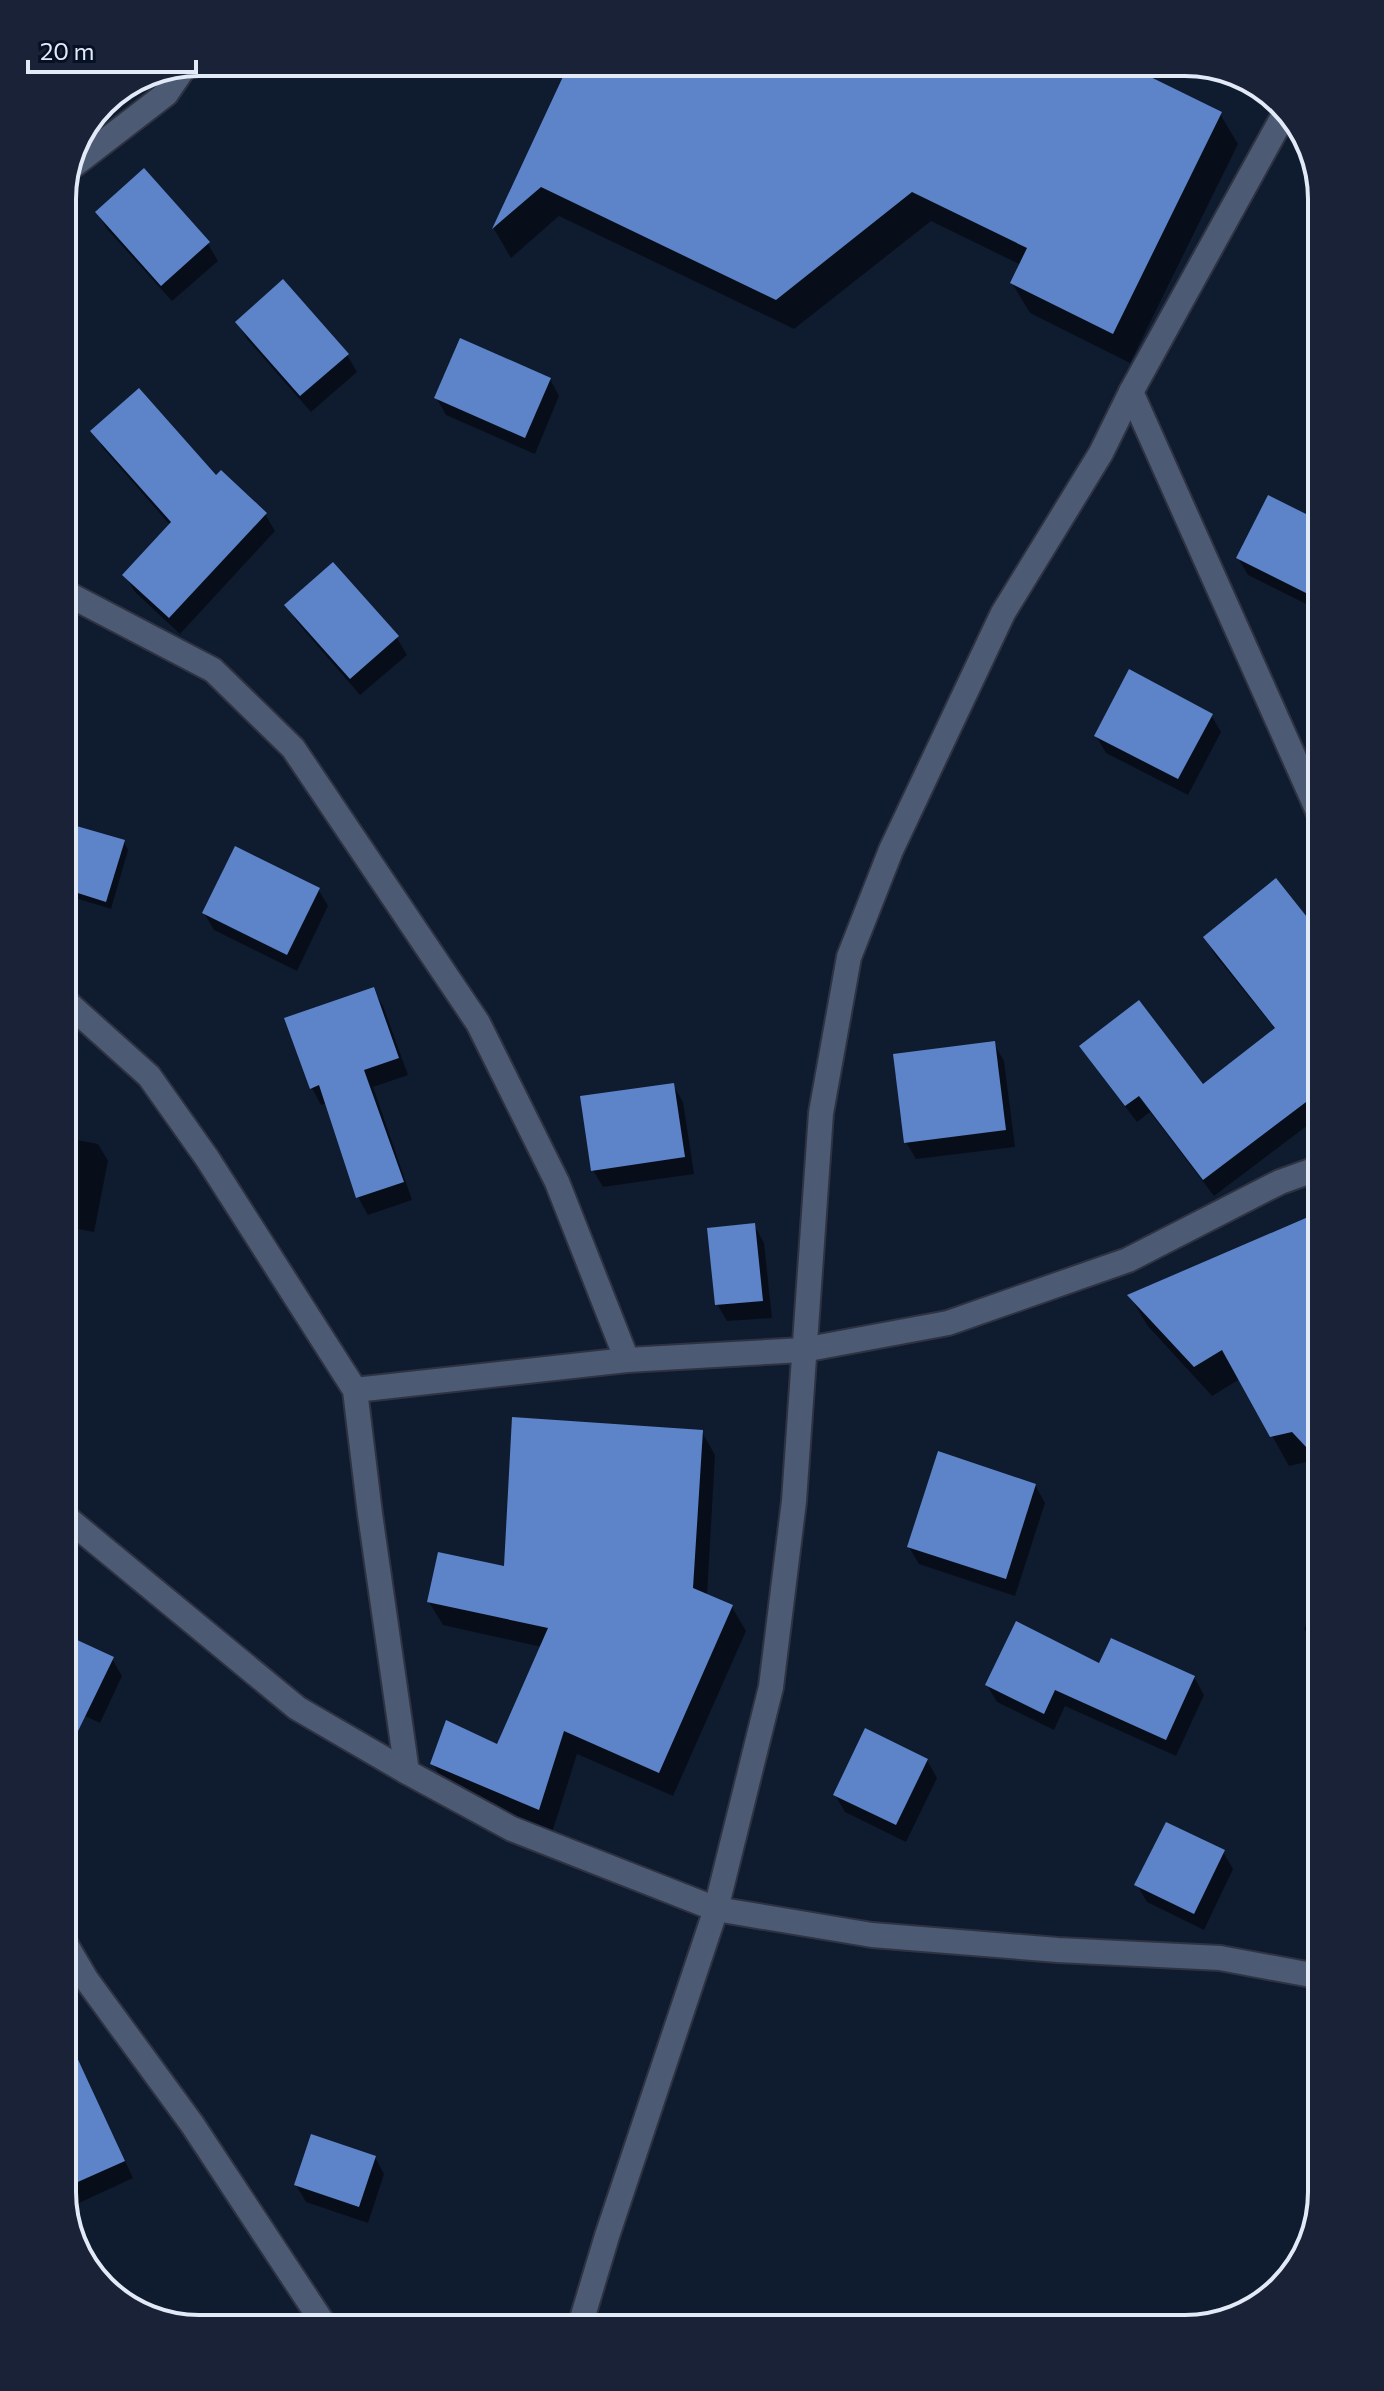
<svg xmlns="http://www.w3.org/2000/svg" width="1384" height="2391" viewBox="0 0 1384 2391" font-family="Commissioner,sans-serif">
	<style>
		.shadow { fill: #0007 }
		.building { fill: #5d83c8 }
		.lines { fill: none; stroke-linecap: round; stroke-linejoin: round }
		.minor-casing { stroke: #2e3343; stroke-width: 28 }
		.minor { stroke: #4d5a73; stroke-width: 24 }
		.rim { fill: none; stroke: #e2eaf8; stroke-width: 4 }
	</style>
	<rect width="100%" height="100%" fill="#0f1b2f"/>
	<g class="shadow">
		<path d="M569 68 1220 114 1238 144 1130 363 1030 313 1012 283 1021 265 931 221 794 329 559 216 511 258 494 229Z"/>
		<path d="M97 212 208 244 218 261 172 301 107 229Z"/>
		<path d="M237 322 347 355 357 372 311 412 247 339Z"/>
		<path d="M550 379 559 396 535 454 446 415 436 397Z"/>
		<path d="M62 380 70 393 62 399Z"/>
		<path d="M93 431 216 478 265 514 275 531 180 634 135 592 125 575 171 526 103 448Z"/>
		<path d="M1322 524V612L1248 575 1238 558Z"/>
		<path d="M287 605 397 638 407 655 360 695 297 622Z"/>
		<path d="M1211 715 1221 732 1188 795 1106 753 1096 736Z"/>
		<path d="M62 717 70 731 62 774Z"/>
		<path d="M124 842 128 850 111 909 62 894V868Z"/>
		<path d="M318 889 328 906 297 971 214 930 204 913Z"/>
		<path d="M1205 937 1322 996V1119L1320 1116 1214 1196 1150 1112 1137 1122 1092 1063 1082 1046 1202 1087 1276 1030 1215 955Z"/>
		<path d="M373 989 383 1006 408 1075 373 1087 412 1200 368 1215 358 1197 327 1103 321 1105 312 1088Z"/>
		<path d="M994 1044 1004 1061 1015 1147 916 1159 906 1142Z"/>
		<path d="M673 1085 683 1102 694 1174 603 1187 593 1170Z"/>
		<path d="M62 1137 98 1144 108 1161 94 1232 62 1226Z"/>
		<path d="M1322 1213V1473L1311 1461 1289 1466 1240 1379 1212 1396 1147 1325 1130 1296Z"/>
		<path d="M754 1225 764 1243 772 1318 727 1321 717 1304Z"/>
		<path d="M702 1432 715 1455 707 1596 732 1607 746 1631 673 1796 577 1754 552 1833 446 1787 433 1764 498 1747 542 1647 443 1625 429 1602 506 1568Z"/>
		<path d="M1035 1485 1045 1503 1015 1596 919 1564 909 1547Z"/>
		<path d="M1322 1586V1659L1304 1629Z"/>
		<path d="M112 1659 122 1676 100 1723 62 1705Z"/>
		<path d="M1100 1665 1194 1677 1204 1695 1176 1756 1065 1706 1054 1730 997 1702 987 1685Z"/>
		<path d="M927 1760 937 1778 906 1842 845 1812 835 1795Z"/>
		<path d="M1223 1852 1233 1869 1204 1930 1147 1902 1137 1885Z"/>
		<path d="M62 2060 84 2072 133 2178 66 2209 62 2192Z"/>
		<path d="M375 2157 384 2174 368 2223 306 2202 296 2185Z"/>
	</g>
	<g class="building">
		<path d="M1122 63 1222 112 1113 334 1010 283 1027 248 912 192 776 300 541 187 492 229 567 68Z"/>
		<path d="M144 168 210 242 161 286 95 212Z"/>
		<path d="M283 279 349 354 300 396 235 322Z"/>
		<path d="M460 338 551 378 525 438 434 398Z"/>
		<path d="M139 388 216 475 221 470 267 513 169 618 122 575 171 522 90 431Z"/>
		<path d="M1268 495 1322 522V601L1236 558Z"/>
		<path d="M333 562 399 636 350 679 284 605Z"/>
		<path d="M1129 669 1213 714 1178 779 1094 736Z"/>
		<path d="M73 825 125 840 106 902 62 888V861Z"/>
		<path d="M235 846 320 888 287 955 202 913Z"/>
		<path d="M1276 878 1322 936V1090L1203 1180 1139 1096 1125 1106 1079 1046 1139 1000 1203 1084 1275 1028 1203 937Z"/>
		<path d="M374 987 399 1058 364 1070 404 1182 356 1198 319 1085 310 1089 284 1018Z"/>
		<path d="M995 1041 1006 1130 904 1143 893 1054Z"/>
		<path d="M674 1083 685 1157 591 1171 580 1096Z"/>
		<path d="M1322 1211V1464L1292 1432 1270 1437 1222 1350 1194 1367 1127 1295Z"/>
		<path d="M755 1223 763 1301 715 1305 707 1228Z"/>
		<path d="M512 1417 703 1430 693 1588 733 1605 659 1773 564 1731 539 1810 430 1764 446 1720 497 1744 548 1628 427 1602 438 1552 504 1566Z"/>
		<path d="M938 1451 1036 1484 1006 1579 907 1547Z"/>
		<path d="M1016 1621 1099 1663 1111 1638 1195 1676 1166 1740 1055 1690 1044 1714 985 1685Z"/>
		<path d="M62 1633 114 1657 62 1764Z"/>
		<path d="M865 1728 928 1759 896 1825 833 1795Z"/>
		<path d="M1166 1822 1225 1850 1194 1914 1134 1885Z"/>
		<path d="M62 2025 125 2161 62 2189Z"/>
		<path d="M311 2134 376 2156 359 2207 294 2185Z"/>
	</g>
	<g class="lines">
		<defs>
			<g id="minor">
				<path d="M74 165 166 94 181 72"/>
				<path d="M1131 392 1322 820"/>
				<path d="M62 591 213 670 293 748 478 1023 557 1182 627 1360"/>
				<path d="M62 998 149 1076 207 1158 355 1390 370 1514 407 1772"/>
				<path d="M355 1390 627 1360 803 1350 948 1323 1128 1260 1280 1182 1322 1167"/>
				<path d="M62 1514 297 1708 407 1772 512 1829 716 1909 872 1935 1058 1950 1220 1958 1322 1977"/>
				<path d="M62 1938 86 1979 192 2124 327 2329"/>
				<path d="M579 2329 607 2236 716 1909 771 1687 794 1501 821 1113 849 957 891 850 1003 613 1101 453 1131 392 1285 113"/>
			</g>
		</defs>
		<use href="#minor" class="minor-casing"/>
		<use href="#minor" class="minor"/>
	</g>
	<path d="M0 0H1384V2391H0ZM199 76H1185A123 123 0 0 1 1308 199V2192A123 123 0 0 1 1185 2315H199A123 123 0 0 1 76 2192V199A123 123 0 0 1 199 76Z" fill="#192236" fill-rule="evenodd"/>
	<path class="rim" d="M199 76H1185A123 123 0 0 1 1308 199V2192A123 123 0 0 1 1185 2315H199A123 123 0 0 1 76 2192V199A123 123 0 0 1 199 76Z"/>
	<path d="M28 60v12h168v-12" fill="none" stroke="#e2eaf8" stroke-width="4"/>
	<text x="40" y="60" font-size="24" fill="#e2eaf8" stroke="#071125" stroke-width="6" paint-order="stroke">20 m</text>
</svg>
